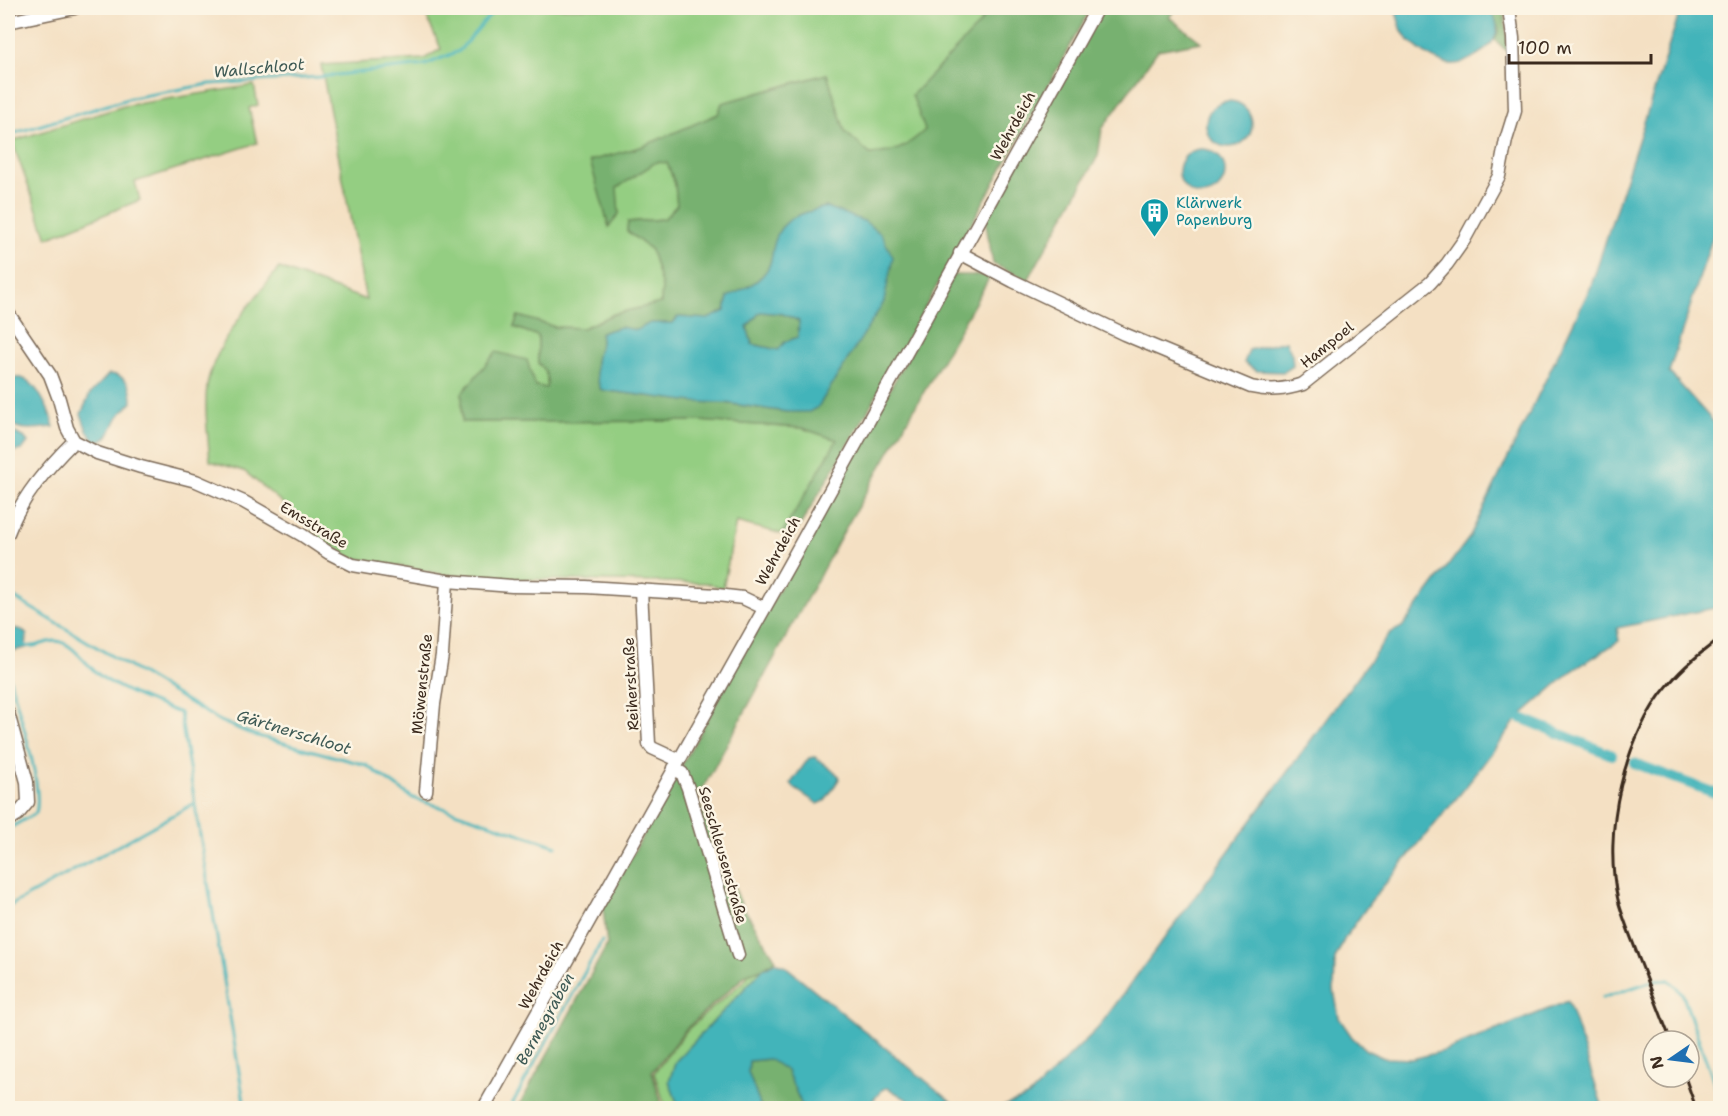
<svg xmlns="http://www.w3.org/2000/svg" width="1728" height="1116" viewBox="0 0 1728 1116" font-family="'Shantell Sans',sans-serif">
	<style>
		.green { fill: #94ce82; stroke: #687c50; stroke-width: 1.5 }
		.forest { fill: #77b170; stroke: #596e47; stroke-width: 1.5; fill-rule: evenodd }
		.water { fill: #43b4ba; stroke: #3f6f6c; stroke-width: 1.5; fill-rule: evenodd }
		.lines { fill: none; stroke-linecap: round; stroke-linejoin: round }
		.stream { stroke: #43b4ba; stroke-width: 3 }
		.canal { stroke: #43b4ba; stroke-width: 10 }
		.minor-casing { stroke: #7c6a58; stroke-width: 15 }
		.minor { stroke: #fff; stroke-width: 12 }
		.rail { stroke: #3b2a1e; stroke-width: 3 }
		.labels { text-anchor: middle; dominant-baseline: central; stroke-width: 5; stroke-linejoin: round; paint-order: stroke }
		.street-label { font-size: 15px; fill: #3b2a1e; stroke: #fcf5e5 }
		.culture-label { font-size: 15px; fill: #0d838f; stroke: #fcf5e5; text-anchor: start }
		.water-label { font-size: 16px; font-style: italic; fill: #3e5a55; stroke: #fcf5e5 }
	</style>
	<rect width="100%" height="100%" fill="#fcf5e5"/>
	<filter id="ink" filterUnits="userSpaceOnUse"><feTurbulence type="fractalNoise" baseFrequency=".0167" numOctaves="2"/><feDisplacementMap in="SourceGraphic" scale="12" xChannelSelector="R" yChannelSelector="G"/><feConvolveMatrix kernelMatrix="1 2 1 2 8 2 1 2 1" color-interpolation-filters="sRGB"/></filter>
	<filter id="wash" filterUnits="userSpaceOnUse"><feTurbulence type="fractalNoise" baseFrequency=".008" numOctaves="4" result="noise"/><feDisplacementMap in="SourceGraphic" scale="24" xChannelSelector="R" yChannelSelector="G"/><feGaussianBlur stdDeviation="1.35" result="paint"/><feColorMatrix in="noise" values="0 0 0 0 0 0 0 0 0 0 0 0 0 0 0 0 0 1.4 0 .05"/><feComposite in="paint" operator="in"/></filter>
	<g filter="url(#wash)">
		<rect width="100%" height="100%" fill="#f4e0c3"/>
		<g class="green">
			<path d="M432 8H990L978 26 926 130 903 148 886 154H870L845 132 827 74 722 103 719 114 641 147 590 161 619 214 616 188 656 162H667L675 184 677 205 664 219 628 222 627 231 651 250 662 287 661 303 614 314 583 328 555 327 518 316 514 327 538 336V363C547 372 549 377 546 388L535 386 462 422 699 421 802 428 838 440 782 534 736 522 723 588 706 583 514 579 447 575 355 558 354 560 321 538 285 505 244 471 210 461C208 437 202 395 210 373 224 332 253 301 279 268L366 300 321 65 424 59 441 49 424 11Z"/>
			<path d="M254 85 258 105 249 108 257 143 135 182 140 200 47 238 12 141 124 106Z"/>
			<path d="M763 969 676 1061 669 1081 679 1108H666L654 1073 687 1030 747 978V974Z"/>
		</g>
		<g class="forest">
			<path d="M990 8H1091L857 430 792 539 782 534 837 440 802 428 699 421 462 422V393L496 352 527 360 535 386 546 388C549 377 547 372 538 363V336L514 327 518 316 555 327 583 328 614 314 661 303 662 287 651 250 627 231 628 222 664 219 677 205 675 184 667 163 656 162 617 188 619 214 609 227 590 161 641 147 718 114 722 103 827 74 845 132 870 154C897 153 906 147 925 130L912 95 978 26ZM826 207 850 356 818 407 787 412 725 403 695 402 601 390C597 380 594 368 597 357 599 345 603 346 600 333L620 327 637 330 650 323H673L678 317 708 319 725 311 728 297C739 291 755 285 763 275 773 265 771 253 775 241 781 217 805 212 826 207Z"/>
			<path d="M1101 8H1177L1169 17 1201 42 1158 50 1102 129 1098 156 1028 280 993 264 985 219Z"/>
			<path d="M1487 8H1504L1508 52 1495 40 1499 29Z"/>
			<path d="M953 275H991L844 531 697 799 741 904 776 960 762 969 747 974 686 1029 652 1072 663 1108H518L607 945 603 908Z"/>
			<path d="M760 312 783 314 799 321 798 337 785 342 778 350 752 344 747 327Z"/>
			<path d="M770 1059 787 1071 803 1108H761L748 1072 749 1061Z"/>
		</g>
		<g class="water">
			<path d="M1395 8H1487C1505 26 1497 44 1477 55 1471 59 1462 64 1455 64 1438 66 1413 47 1404 34 1399 27 1398 16 1395 8Z"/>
			<path d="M1681 8H1720V214L1669 372 1720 429V607L1617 628 1619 641 1572 671 1518 718 1465 788 1371 901 1345 938 1335 959 1334 990 1339 1018 1352 1037 1366 1050 1384 1058 1412 1059 1444 1051 1568 1001 1603 1108H999L1029 1096 1098 1028 1390 633 1402 627 1469 538 1591 286Z"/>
			<circle cx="1229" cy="124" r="23"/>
			<circle cx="1202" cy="172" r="23"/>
			<path d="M826 207 864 221 881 234 893 257 884 302 818 407 809 412H787L725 403 694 402 601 390C597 380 594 368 597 356 599 345 603 346 600 333L620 327 637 330 650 323H673L678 317 708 319 725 311 728 297C739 291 755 285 763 275 773 265 771 253 775 241 781 217 805 212 826 207ZM760 312 783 314 799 321 798 337 785 342 778 350 752 344 747 327Z"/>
			<path d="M1286 341 1292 355 1293 366 1284 372 1257 371 1244 363 1249 350Z"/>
			<path d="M109 374C127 375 132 386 132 402 128 407 122 412 118 417 111 427 111 442 95 441L87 431 81 414 90 394Z"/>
			<path d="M14 378C17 378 21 377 24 379 38 384 51 414 54 427 3 433 7 427 8 380Z"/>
			<path d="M8 430 24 437 28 442 22 450 8 452Z"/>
			<path d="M8 627 22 630 27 635 26 648 8 652Z"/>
			<path d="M815 757 838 775 839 779 825 801 818 804 794 788 791 783 809 758Z"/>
			<path d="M776 962 785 966 959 1108H921L888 1088 883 1089 866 1108H803L787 1071 769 1059 749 1061 748 1072 761 1108H679L669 1081 676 1061 763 969Z"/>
		</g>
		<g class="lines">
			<g class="stream">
				<path d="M8 135 131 98 210 84 319 77 425 65 459 51 496 8"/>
				<path d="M8 594 220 721 254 735 366 765 413 798 556 846"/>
				<path d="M24 646C38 649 48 638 61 642 75 646 89 669 103 678 127 693 154 703 180 713L245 1108"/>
				<path d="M8 672C16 703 44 785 36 813L8 829"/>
				<path d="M8 907 195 803"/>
				<path d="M1602 998 1653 981 1669 980 1682 993 1720 1099"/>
				<path d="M510 1108 602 941"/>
			</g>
			<g class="canal">
				<path d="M1506 712 1612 755"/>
				<path d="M1634 763 1720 795"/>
			</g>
		</g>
	</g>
	<g filter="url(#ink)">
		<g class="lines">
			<defs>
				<g id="minor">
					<path d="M8 22 75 8"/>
					<path d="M960 253 1013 281 1124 334 1251 387C1270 391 1284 390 1303 384L1430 283 1447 264 1464 240 1499 176 1506 140 1515 111 1513 38 1509 8"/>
					<path d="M8 313 50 375 59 399 67 428 74 441 97 453 141 467 196 481 244 502 302 535 329 553 353 565 447 581 512 586 586 587 717 595 743 598 764 608"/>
					<path d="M8 533C22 496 47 468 74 441"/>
					<path d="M641 590 649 744 652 748 678 760"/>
					<path d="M8 713 27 782 28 802 18 814 8 820"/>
					<path d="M674 768 682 773 688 788 738 955"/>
					<path d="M426 791 434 704 442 655 447 581"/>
					<path d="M484 1108 795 554 1097 8"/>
				</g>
			</defs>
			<use href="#minor" class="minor-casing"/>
			<use href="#minor" class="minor"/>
			<g class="rail">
				<path d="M1671 1041C1660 1013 1649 984 1638 956 1631 937 1623 919 1618 900 1602 833 1624 735 1669 684 1684 666 1702 652 1720 638"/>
				<path d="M1685 1077 1696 1108"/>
			</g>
		</g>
	</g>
	<defs>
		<symbol id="building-pin" viewBox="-11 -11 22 30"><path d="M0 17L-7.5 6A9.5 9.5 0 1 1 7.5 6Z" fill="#0f9aa8" stroke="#fcf5e5"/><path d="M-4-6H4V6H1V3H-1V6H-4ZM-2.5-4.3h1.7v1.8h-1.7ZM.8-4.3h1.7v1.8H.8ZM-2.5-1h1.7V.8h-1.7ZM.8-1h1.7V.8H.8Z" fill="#fff"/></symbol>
	</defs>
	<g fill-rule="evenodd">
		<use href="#building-pin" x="1138" y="196" width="33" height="45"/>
	</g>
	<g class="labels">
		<g class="street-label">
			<text transform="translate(1013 126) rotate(-61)">Wehrdeich</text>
			<text transform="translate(1327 345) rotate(-39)">Hampoel</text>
			<text transform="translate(314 525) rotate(31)">Emsstraße</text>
			<text transform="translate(778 551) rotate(-61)">Wehrdeich</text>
			<text transform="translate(422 684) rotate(-84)">Möwenstraße</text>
			<text transform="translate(631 684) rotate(-93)">Reiherstraße</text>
			<text transform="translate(723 855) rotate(74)">Seeschleusenstraße</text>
			<text transform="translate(541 975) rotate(-61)">Wehrdeich</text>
		</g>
		<g class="culture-label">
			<text x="1176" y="203">Klärwerk<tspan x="1176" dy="17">Papenburg</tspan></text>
		</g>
		<g class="water-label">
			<text transform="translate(259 68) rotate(-5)">Wallschloot</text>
			<text transform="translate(294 732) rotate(17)">Gärtnerschloot</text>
			<text transform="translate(545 1019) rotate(-61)">Bermegraben</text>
		</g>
	</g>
	<rect width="1728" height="1116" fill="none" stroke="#fcf5e5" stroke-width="30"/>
	<g transform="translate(1671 1059) rotate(256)"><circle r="28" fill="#fcf5e5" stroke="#afa495" stroke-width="1.5"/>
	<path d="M0-4.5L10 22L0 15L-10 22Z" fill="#1f6fb2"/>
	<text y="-9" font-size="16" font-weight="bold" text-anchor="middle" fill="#3b2a1e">N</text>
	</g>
	<path d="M1509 54v9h142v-9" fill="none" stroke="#3b2a1e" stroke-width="3"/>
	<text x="1518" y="54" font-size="18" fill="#3b2a1e" stroke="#fcf5e5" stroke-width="4.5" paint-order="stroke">100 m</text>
</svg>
